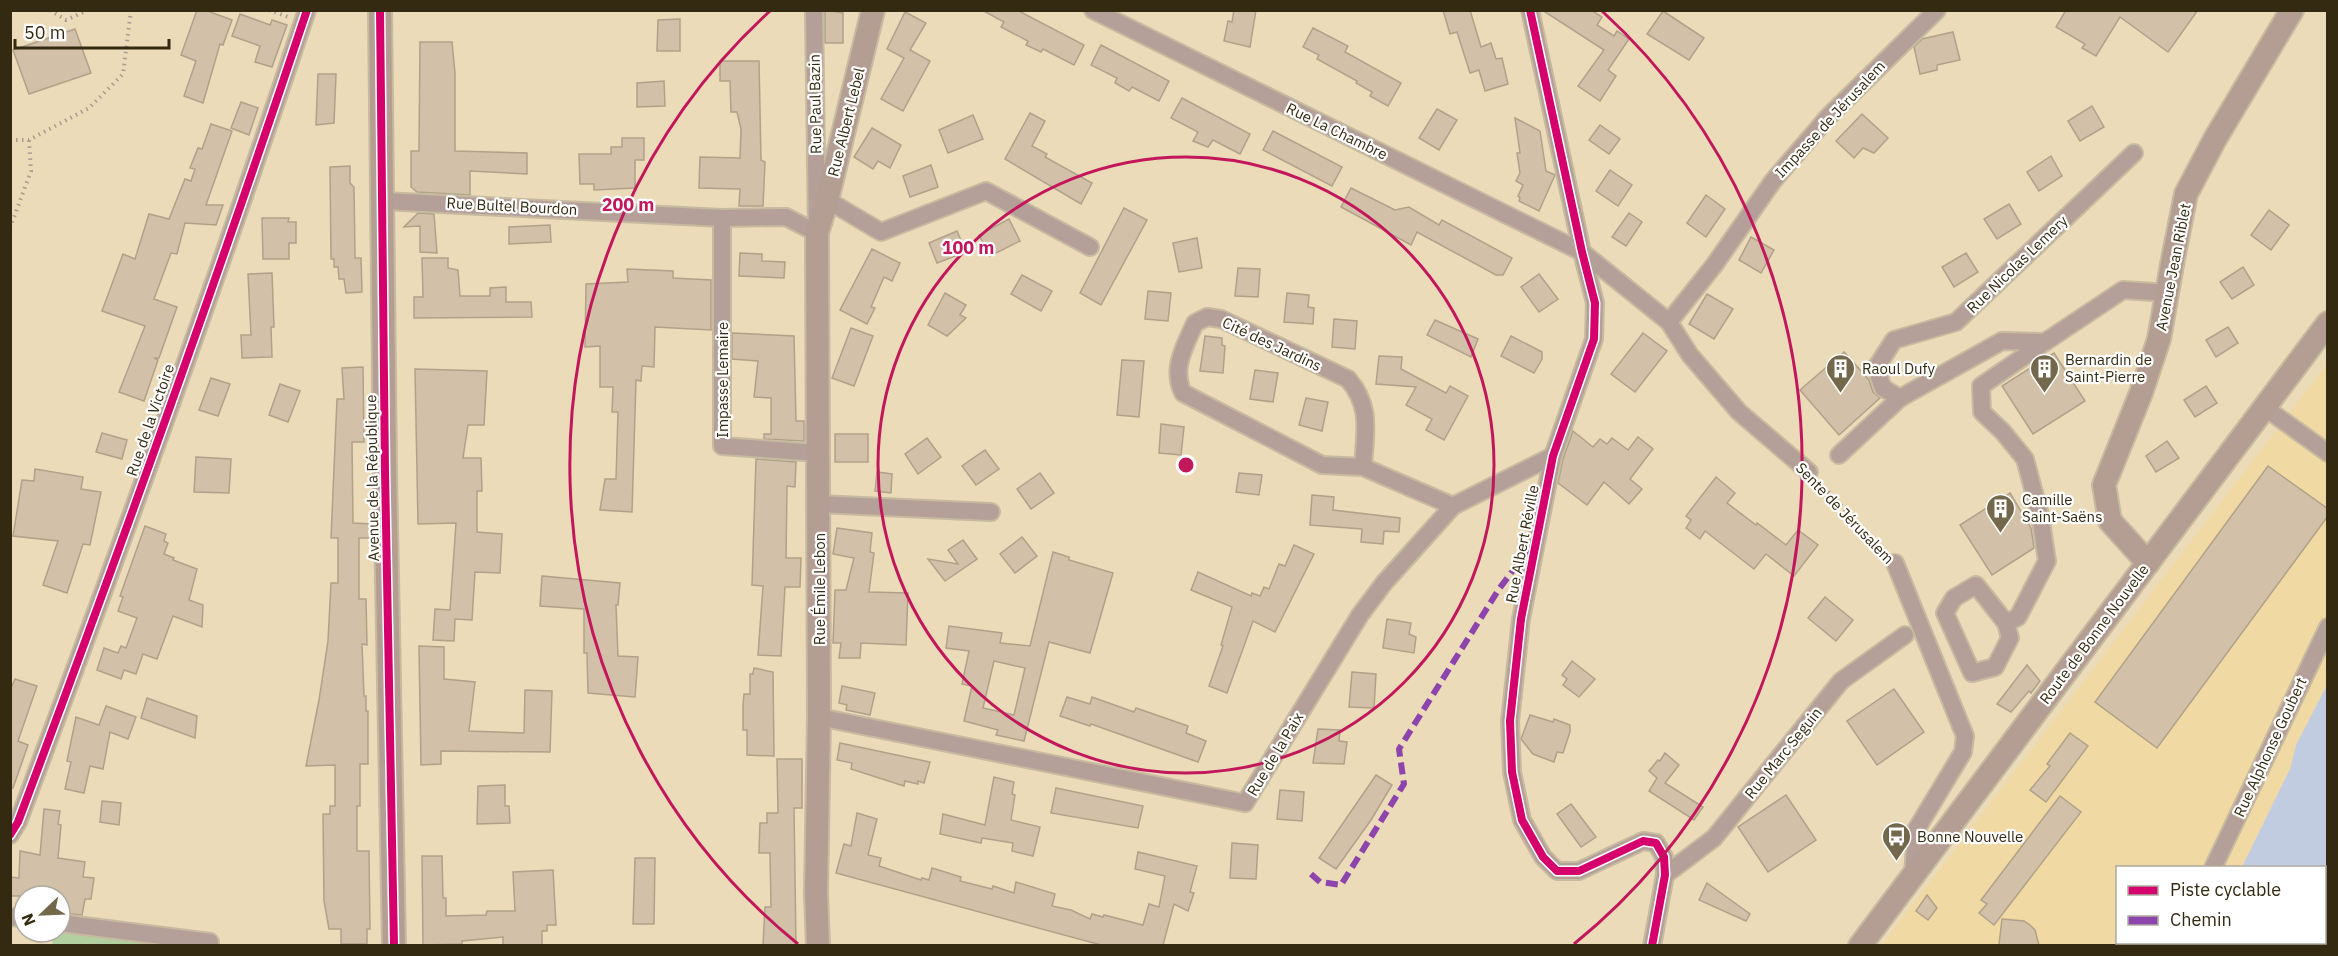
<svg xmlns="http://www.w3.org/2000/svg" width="2338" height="956" viewBox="0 0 2338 956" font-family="'IBM Plex Sans',sans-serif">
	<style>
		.built { fill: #f1d9a3 }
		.green { fill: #b3d1a0 }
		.water { fill: #c2cce1 }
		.building { fill: #d2c1a8; stroke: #b0a189; stroke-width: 1.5; fill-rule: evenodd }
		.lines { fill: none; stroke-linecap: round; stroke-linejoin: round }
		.street-casing { stroke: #c6ba9f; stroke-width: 20 }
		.secondary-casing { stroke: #c6ba9f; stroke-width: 26 }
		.path { stroke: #aa9b8f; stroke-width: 4; stroke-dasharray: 1.5 4.5; stroke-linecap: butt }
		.street { stroke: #b5a099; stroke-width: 16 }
		.secondary { stroke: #b49d92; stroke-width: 22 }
		.quiet { stroke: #8e44ad; stroke-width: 6; stroke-dasharray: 12 6; stroke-linecap: butt }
		.cycleway-casing { stroke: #fff; stroke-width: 11 }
		.cycleway { stroke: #d6006c; stroke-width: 8 }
		.ring { fill: none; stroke: #c2185b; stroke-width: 3 }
		.labels { text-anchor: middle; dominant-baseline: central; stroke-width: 4.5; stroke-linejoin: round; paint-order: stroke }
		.street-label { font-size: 15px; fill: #342a11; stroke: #fff }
		.poi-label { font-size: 15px; fill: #342a11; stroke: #fff; text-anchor: start }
		.centre { fill: #c2185b; stroke: #fff; stroke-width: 3 }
		.ring-label { font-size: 18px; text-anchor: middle; font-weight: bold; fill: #c2185b; stroke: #fff; stroke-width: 4.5; stroke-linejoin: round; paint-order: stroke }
	</style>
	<rect width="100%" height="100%" fill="#ebdbb9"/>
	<path class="built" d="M2327 364V685L2296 745 2290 769 2242 867 2118 868V942L2206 943 2205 945 1881 946Z"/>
	<path class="green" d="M60 924 157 939V945L52 946 53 932H60Z"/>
	<path class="water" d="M2327 685V945H2205L2206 942H2324V868L2242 867 2290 769 2296 745Z"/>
	<g class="building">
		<path d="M197 10H205L232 20 223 45 220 44 203 103 184 96 196 61 181 55Z"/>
		<path d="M825 10 843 13V43H825Z"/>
		<path d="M982 10H1017L1084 45 1074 65 1043 49 1041 52 1026 45 1028 41 1001 27 1004 22Z"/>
		<path d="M1234 10H1256L1250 47 1224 41 1228 21 1232 22Z"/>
		<path d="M1443 10H1470L1481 47 1491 43 1496 59 1502 58 1508 84 1485 91 1479 70 1470 73 1457 32 1450 34Z"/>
		<path d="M1542 10H1591L1602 17 1597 25 1614 36 1617 31 1629 39 1608 70 1616 76 1600 101 1578 86 1604 50Z"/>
		<path d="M2066 10H2198L2168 52 2120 17 2096 56 2082 48 2085 44 2056 27Z"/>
		<path d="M1663 11 1704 38 1689 60 1647 34Z"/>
		<path d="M905 12 926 23 910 50 930 61 903 111 881 99 904 58 887 49Z"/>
		<path d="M240 14 270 25 272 20 287 25 272 67 255 62 260 46 232 36Z"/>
		<path d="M680 19V51H657L658 20Z"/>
		<path d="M1313 28 1348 46 1345 52 1401 83 1388 106 1370 96 1372 92 1356 83 1357 81 1317 59 1319 55 1303 47Z"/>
		<path d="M75 29 91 73 29 94 13 50Z"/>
		<path d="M1953 32 1960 60 1937 65V70L1920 74 1914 47 1922 39Z"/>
		<path d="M420 42H452L455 73V151L527 153V174L470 171V195L417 192 411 187V151H419Z"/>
		<path d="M1101 45 1169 81 1159 101 1132 87 1129 91 1115 83 1117 78 1091 65Z"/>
		<path d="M720 61H759L761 160 765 162 763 206H739L740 189 699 188 700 157 740 158 741 129 737 112H731L730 81H720Z"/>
		<path d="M318 74H336L334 123 316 125Z"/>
		<path d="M664 81 665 106 637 107V83Z"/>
		<path d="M1182 98 1250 134 1240 154 1213 140 1208 147 1193 141 1198 132 1171 118Z"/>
		<path d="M241 102 258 108 249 135 231 128Z"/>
		<path d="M2092 106 2104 127 2080 141 2068 121Z"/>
		<path d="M1437 109 1457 120 1439 150 1419 138Z"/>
		<path d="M1030 113 1045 121 1032 146 1047 154 1045 157 1092 183 1081 204 1005 159Z"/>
		<path d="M1862 114 1888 138 1874 153 1863 148 1854 158 1836 141Z"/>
		<path d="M973 115 983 139 948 153 939 130Z"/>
		<path d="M1515 118 1540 131 1546 171 1555 175 1539 211 1519 201 1520 198 1518 196 1523 185 1516 181 1520 173 1517 153H1520Z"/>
		<path d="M211 124 232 131 206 205H223L216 225 185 223 177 254 171 253 154 299 177 307 159 358H154L158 360 144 401 119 392 145 326 102 311 123 254 135 259 149 214 169 219 185 179 191 181 195 169 190 168 198 148 202 149Z"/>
		<path d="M1600 125 1620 139 1609 154 1589 140Z"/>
		<path d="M872 128 901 145 890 168 878 161 873 169 854 157Z"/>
		<path d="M1273 131 1342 167 1332 186 1263 150Z"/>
		<path d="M622 138H644V160H635V188L594 190V184H580L579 154H611V147H622Z"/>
		<path d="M2051 156 2062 176 2039 191 2027 172Z"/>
		<path d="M931 165 938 187 910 197 903 176Z"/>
		<path d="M350 166V183L354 187 355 258H361L362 292 346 293 344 279H339L338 267H334V259H331L330 167Z"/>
		<path d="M1610 170 1632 185 1618 206 1596 191Z"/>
		<path d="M1351 188 1395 210 1409 207 1439 225 1442 220 1512 258 1503 275H1496L1417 232 1411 245 1341 207Z"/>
		<path d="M1706 195 1725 209 1706 237 1687 223Z"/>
		<path d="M2009 204 2021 224 1997 239 1984 219Z"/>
		<path d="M1124 208 1147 220 1101 305 1080 293Z"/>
		<path d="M2269 210 2289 225 2271 250 2251 235Z"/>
		<path d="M418 213 434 214 437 253 420 252V226L404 227Z"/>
		<path d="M1629 213 1642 222 1626 246 1612 237Z"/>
		<path d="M262 218H289L288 222H296V243H289V259H263Z"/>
		<path d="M1009 219 1020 241 990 256 979 235Z"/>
		<path d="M550 225 551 242 509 244V227Z"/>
		<path d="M957 231 966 252 937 263 929 243Z"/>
		<path d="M1751 237 1774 250 1761 273 1739 260Z"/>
		<path d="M1197 238 1202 268 1179 272 1173 243Z"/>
		<path d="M872 249 900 263 892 281 884 277 871 307 875 308 867 324 840 310Z"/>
		<path d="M740 253 762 254V261L785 262 784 278 739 276Z"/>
		<path d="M1966 253 1978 272 1954 287 1942 267Z"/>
		<path d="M422 258H448V268L458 270 460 296H490V288L506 287V302H531L532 317 414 318V297H423Z"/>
		<path d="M2243 267 2254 285 2232 299 2220 282Z"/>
		<path d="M1238 268 1260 269 1258 297 1235 296Z"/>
		<path d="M627 269 673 271V278L711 280V330L655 327 654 367 642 366 641 381 636 380 632 512 600 510 605 479H616L618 412H612L613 387H600V346L585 347 586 284 628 282Z"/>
		<path d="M272 273 274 327H271L272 357 242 358 241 335H251L248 274Z"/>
		<path d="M1539 274 1558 299 1539 312 1521 287Z"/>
		<path d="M1022 275 1052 291 1041 311 1011 294Z"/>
		<path d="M1148 291 1171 293 1168 321 1145 319Z"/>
		<path d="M945 293 966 305 960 315 966 318 947 336 928 325Z"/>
		<path d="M1287 293 1309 295 1308 307 1314 308 1313 324 1284 322Z"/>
		<path d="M1707 294 1733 309 1714 339 1689 324Z"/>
		<path d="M1334 319 1357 321 1355 349 1332 347Z"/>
		<path d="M1435 320 1478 339 1471 357 1427 335Z"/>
		<path d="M2228 327 2238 343 2216 357 2206 340Z"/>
		<path d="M851 328 873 336 854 386 832 378Z"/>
		<path d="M732 333 794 336 796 421H804V441L764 439V434H771V398L754 397 758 361 732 359Z"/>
		<path d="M1643 333 1667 351 1635 392 1611 374Z"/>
		<path d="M1205 336 1222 338V345L1225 346 1223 373 1200 371Z"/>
		<path d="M1511 336 1542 352V359L1534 373 1501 356Z"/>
		<path d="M1844 352 1869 380 1873 392 1880 398 1839 435 1800 390Z"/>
		<path d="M2054 353 2085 401 2033 434 2002 386Z"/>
		<path d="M1379 356 1402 357 1401 369 1446 393 1450 386 1468 396 1444 440 1426 430 1432 419 1406 405 1416 387 1376 384Z"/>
		<path d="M1122 360 1144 361 1139 417 1117 415Z"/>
		<path d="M363 367 364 442H352L353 523 372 524 373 538H359V599H366L367 645 362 644 364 696H366V711H368V764H360V806H357V851H369L370 929H367V944H341V929H329L324 901 323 814H330V806H335V765L306 766 319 700 328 641 331 583H338V538H331L337 399H344L342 368Z"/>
		<path d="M415 369 487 371 484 425H468L463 458H481L482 491H477V532L502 534 500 573 475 572 472 620 455 619 454 641 433 640 435 609 450 610 456 523 418 524Z"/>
		<path d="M1255 370 1278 373 1273 402 1250 399Z"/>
		<path d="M211 378 230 384 218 416 199 410Z"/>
		<path d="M280 384 300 391 288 422 269 415Z"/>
		<path d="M2206 386 2217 403 2195 417 2184 400Z"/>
		<path d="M1306 398 1328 402 1322 431 1299 425Z"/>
		<path d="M1161 424 1184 427 1181 455 1159 453Z"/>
		<path d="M1573 431 1593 447 1600 439 1607 444 1612 438 1628 450 1638 437 1653 449 1630 479 1642 489 1629 504 1604 482 1587 505 1558 483 1563 459Z"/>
		<path d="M102 433 127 440 122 459 96 452Z"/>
		<rect x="835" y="434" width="33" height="28"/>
		<path d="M927 438 941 457 918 474 905 454Z"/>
		<path d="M2167 441 2179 458 2156 472 2146 456Z"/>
		<path d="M985 450 999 469 976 485 962 466Z"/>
		<path d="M196 457 231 459 229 493 194 492Z"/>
		<path d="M756 459 796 462 795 487 787 486 786 558H801L800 587H785L781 656 758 655 763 586 752 585Z"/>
		<path d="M2268 466 2328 509V516L2157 748 2095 702Z"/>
		<path d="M35 469 83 477 81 489 101 492 90 545 83 544 67 593 43 585 58 541 13 536 22 480 34 481Z"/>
		<path d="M877 472 892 474 891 493 875 491Z"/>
		<path d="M1040 473 1054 493 1031 509 1017 489Z"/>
		<path d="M1239 473 1262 475 1259 495 1236 492Z"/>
		<path d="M1716 477 1735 493 1727 503 1756 525 1757 523 1786 545 1798 530 1818 545 1794 576 1766 554 1754 569 1705 531 1700 539 1686 528 1691 520 1686 516Z"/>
		<path d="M2010 493 2031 528 2034 548 1992 575 1960 525Z"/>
		<path d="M1312 495 1334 497 1333 510 1400 518 1399 532 1384 531 1383 544 1361 542 1362 529 1310 525Z"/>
		<path d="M145 526 166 534 164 541 168 543 164 554 174 558 173 560 197 569 189 600 203 605 202 627 173 616 157 659 143 654 136 674 124 670 121 679 97 670 104 648 118 653 121 646 126 648 137 618 118 611 123 597 120 596Z"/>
		<path d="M837 528 872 533 870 552 874 553 869 592 908 593 906 645 861 643 860 658H839L841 643H833L835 590H846L854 558 833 554Z"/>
		<path d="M1022 537 1037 556 1015 573 1000 554Z"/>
		<path d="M963 540 977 559 945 581 928 559 958 564 948 550Z"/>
		<path d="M1294 545 1314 554 1275 632 1253 621 1227 693 1209 686 1223 646 1221 645 1232 607 1191 590 1198 572 1251 596 1252 593 1260 596 1264 587 1269 589 1279 564 1285 566Z"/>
		<path d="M1053 552 1069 557V560L1113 573 1090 653 1049 642 1024 741 996 735 998 730 964 721 972 686 962 684 969 651 946 648 949 626 1002 633 1000 643 1030 646ZM994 661 1025 668 1014 715 983 708Z"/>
		<path d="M542 576 620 583 618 605H616L618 656 638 657 635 697 588 693 587 653H584V609L540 606Z"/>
		<path d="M1825 597 1853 620 1836 641 1808 618Z"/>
		<path d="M1387 619 1411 623 1409 634 1416 637 1414 653 1383 648Z"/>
		<path d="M419 646 444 647V679L475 682 469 731 524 733 525 690 552 691 550 752 441 751V764L421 765Z"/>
		<path d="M1572 661 1595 679 1579 697 1563 685 1567 679 1562 675Z"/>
		<path d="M2027 665 2040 681 2031 693 2029 691 2011 712 1997 704Z"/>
		<path d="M754 668 773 672 774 756 747 755V730H743V706L744 694H750V674H753Z"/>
		<path d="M1352 672 1376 674 1374 708 1349 707Z"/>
		<path d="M15 679 37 686 18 741 28 745 13 788H10V691Z"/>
		<path d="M842 686 875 693 870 715 846 710 847 705 839 703Z"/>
		<path d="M1894 689 1924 732 1877 765 1847 721Z"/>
		<path d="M1067 697 1090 704 1092 697 1134 712 1136 708 1188 726 1186 733 1206 741 1198 762 1091 724 1090 726 1060 716Z"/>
		<path d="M147 698 197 716 195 738 141 718Z"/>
		<path d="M106 706 136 717 128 739 110 732 103 769 90 766 84 793 65 789 71 762 67 761 76 717 99 725Z"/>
		<path d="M1530 715 1553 722 1554 719 1570 725V732L1563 753 1557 752 1554 762 1533 754 1521 739Z"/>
		<path d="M1318 729 1340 730 1339 741 1347 742 1344 764 1313 763Z"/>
		<path d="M2070 733 2088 746 2046 802 2030 790 2050 766 2047 764Z"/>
		<path d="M840 743 930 762 924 783 918 781V784L905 781 904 786 851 769 852 763 837 760Z"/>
		<path d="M1665 753 1679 765 1665 783 1703 807 1694 820 1649 791 1657 778 1649 771 1658 760 1660 761Z"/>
		<path d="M777 759H802V808H794L796 945H763L765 907H771L770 853H759L760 823H767V813H778Z"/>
		<path d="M1376 775 1392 785 1371 820 1336 869 1319 858Z"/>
		<path d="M994 777 1014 782 1012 794 1015 795 1011 820 1040 827 1033 856 1012 851 1013 843 982 838 981 843 940 834 943 814 985 825Z"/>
		<path d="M505 785V806H509L510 823 477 824 478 786Z"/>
		<path d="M1056 788 1143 806 1138 828 1051 813Z"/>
		<path d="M1280 790 1304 792 1302 821 1277 819Z"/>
		<path d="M1786 795 1816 840 1768 872 1738 827Z"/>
		<path d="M2060 796 2081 812 1994 925 1979 913 1987 904 1981 900Z"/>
		<path d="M102 801 121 803 119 825 100 822Z"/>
		<path d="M1571 804 1596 837 1581 847 1557 814Z"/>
		<path d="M44 809 60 811 58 824 61 825 58 858 85 862 83 877 94 878 91 899H85L82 915 60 913V896H10V877L19 878 20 851 40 855Z"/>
		<path d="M857 813 877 819 868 855 881 858 879 866 921 880 922 878 929 880 932 868 961 877 960 881 992 889 993 886 1014 893 1016 882 1055 894 1052 906 1071 910 1090 919 1092 914 1103 917 1104 915 1143 925 1149 904 1159 907 1165 876 1135 869 1138 852 1197 866 1190 892 1194 893 1188 911 1174 904 1163 945H1101L836 873 844 844 851 846Z"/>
		<path d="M1232 843 1258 845 1256 879 1230 878Z"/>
		<path d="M422 856H442L443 898H446V916L486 915 487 911H515L513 872 553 870 556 925H547V931H542V945H503V937L462 941V944L423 945Z"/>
		<path d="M635 858H655L654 924H633Z"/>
		<path d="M1707 883 1750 914 1746 921 1699 900Z"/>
		<path d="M1927 895 1937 908 1928 920 1916 911Z"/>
		<path d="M2002 919 2024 921 2030 925 2035 930 2039 945H1999Z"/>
	</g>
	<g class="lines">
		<defs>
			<g id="street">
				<path d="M1093 10 1582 252 1669 322 1690 355 1739 412 1809 472"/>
				<path d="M1530 10 1582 252 1595 303 1594 339 1553 456 1521 619 1510 721 1512 772 1522 820 1543 857 1557 871H1579L1643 841 1656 843 1664 857 1665 875 1652 946"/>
				<path d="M2134 153 1956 322 1894 340 1876 368 1883 388 1900 398 2002 341 2045 342 2123 290 2168 293"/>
				<path d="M827 200 881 232 986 191 1090 247"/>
				<path d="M383 201 722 218 786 217 817 233 814 10"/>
				<path d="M722 218V446L818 453"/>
				<path d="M1669 322 1715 264 1773 181 1828 117 1937 10"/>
				<path d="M2264 407 2328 453"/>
				<path d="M1839 455 1900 398"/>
				<path d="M1363 467C1365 432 1372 407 1348 379L1221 319 1207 317 1195 323C1185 346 1171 368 1183 393L1322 465 1363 467 1453 506"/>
				<path d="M819 504 991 512"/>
				<path d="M1895 563 1965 736 1963 752 1916 830 1913 876"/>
				<path d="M2006 623 2010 638 1995 667 1972 673 1945 613 1954 598 1976 585 2006 623 2018 617 2047 561 2040 515 2025 459 2003 432 1982 412 1981 386 2045 342"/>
				<path d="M819 717 1245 803 1360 615 1384 583 1453 506 1553 456"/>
				<path d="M10 835 18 822C119 553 216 283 307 10"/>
				<path d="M2213 868 2328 627"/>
				<path d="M1665 875 1714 838 1841 681 1905 635"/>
				<path d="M10 917 24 918"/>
				<path d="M60 923 210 942V946"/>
				<path d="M2176 946 2177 942"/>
			</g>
			<g id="secondary">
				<path d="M380 10 385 471 394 946"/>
				<path d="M2148 563 2110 521 2104 485 2141 393 2159 339 2173 259 2186 194 2215 139 2292 10"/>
				<path d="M818 946 816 893 819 717 817 233 827 200 873 10"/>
				<path d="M1860 946 2328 323"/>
			</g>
		</defs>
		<use href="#street" class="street-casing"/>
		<use href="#secondary" class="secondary-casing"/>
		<g class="path">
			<path d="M50 10 66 20 88 10"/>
			<path d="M269 10 288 17"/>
			<path d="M10 140H29L89 108 123 74 131 10"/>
			<path d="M10 228 31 171 29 140"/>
			<path d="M1820 483 1884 552"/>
		</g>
		<use href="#street" class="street"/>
		<use href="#secondary" class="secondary"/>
		<path class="quiet" d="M1311 874 1320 882 1341 885 1404 784 1399 749 1499 589 1533 544"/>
		<defs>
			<g id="cycleway">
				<path d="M380 10 385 471 394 946"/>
				<path d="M1530 10 1582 252 1595 303 1594 339 1553 456 1521 619 1510 721 1512 772 1522 820 1543 857 1557 871H1579L1643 841 1656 843 1664 857 1665 875 1652 946"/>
				<path d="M10 835 18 822C119 553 216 283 307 10"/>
			</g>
		</defs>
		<use href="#cycleway" class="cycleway-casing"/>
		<use href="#cycleway" class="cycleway"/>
	</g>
	<g class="ring">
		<circle cx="1186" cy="465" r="308"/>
		<path d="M798 944A616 616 0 0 1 770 11M1602 11A616 616 0 0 1 1574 944"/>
	</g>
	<defs>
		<symbol id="building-pin" viewBox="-11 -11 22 30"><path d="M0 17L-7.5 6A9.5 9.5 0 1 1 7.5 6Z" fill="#74684c" stroke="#fff"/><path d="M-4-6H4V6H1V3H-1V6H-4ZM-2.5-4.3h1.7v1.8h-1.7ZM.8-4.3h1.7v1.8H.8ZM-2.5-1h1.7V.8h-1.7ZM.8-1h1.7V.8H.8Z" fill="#fff"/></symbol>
		<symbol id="bus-pin" viewBox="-11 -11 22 30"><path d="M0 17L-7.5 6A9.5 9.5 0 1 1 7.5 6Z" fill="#74684c" stroke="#fff"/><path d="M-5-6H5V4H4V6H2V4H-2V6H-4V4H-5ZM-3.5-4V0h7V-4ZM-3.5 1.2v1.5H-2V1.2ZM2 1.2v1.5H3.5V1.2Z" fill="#fff"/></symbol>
	</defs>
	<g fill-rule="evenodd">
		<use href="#building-pin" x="1824" y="352" width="33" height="45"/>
		<use href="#building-pin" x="2028" y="352" width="33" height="45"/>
		<use href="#building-pin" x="1984" y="492" width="33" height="45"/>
		<use href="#bus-pin" x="1880" y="820" width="33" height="45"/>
	</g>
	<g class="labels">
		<g class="street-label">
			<text transform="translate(815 104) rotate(-91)">Rue Paul Bazin</text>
			<text transform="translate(1830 119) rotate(-47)">Impasse de Jérusalem</text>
			<text transform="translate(846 122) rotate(-76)">Rue Albert Lebel</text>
			<text transform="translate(1337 131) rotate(26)">Rue La Chambre</text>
			<text transform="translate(512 206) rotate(3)">Rue Bultel Bourdon</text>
			<text transform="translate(2017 264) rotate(-44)">Rue Nicolas Lemery</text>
			<text transform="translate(2173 267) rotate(-79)">Avenue Jean Riblet</text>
			<text transform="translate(1272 344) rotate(25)">Cité des Jardins</text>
			<text transform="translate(722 380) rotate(-90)">Impasse Lemaire</text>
			<text transform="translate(150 420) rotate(-71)">Rue de la Victoire</text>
			<text transform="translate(372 478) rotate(-91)">Avenue de la République</text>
			<text transform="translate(1845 513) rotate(46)">Sente de Jérusalem</text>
			<text transform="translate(1522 544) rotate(-79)">Rue Albert Réville</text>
			<text transform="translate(819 589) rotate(-90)">Rue Émile Lebon</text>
			<text transform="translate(2094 634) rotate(-53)">Route de Bonne Nouvelle</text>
			<text transform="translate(2270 747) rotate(-65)">Rue Alphonse Goubert</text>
			<text transform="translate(1783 753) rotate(-51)">Rue Marc Seguin</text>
			<text transform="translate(1275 754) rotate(-59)">Rue de la Paix</text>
		</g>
		<g class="poi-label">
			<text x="2065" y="359">Bernardin de<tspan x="2065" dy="17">Saint-Pierre</tspan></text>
			<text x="1862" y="368">Raoul Dufy</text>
			<text x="2022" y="499">Camille<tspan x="2022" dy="17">Saint-Saëns</tspan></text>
			<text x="1917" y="836">Bonne Nouvelle</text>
		</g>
	</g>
	<circle cx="1186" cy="465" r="9" class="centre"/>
	<g class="ring-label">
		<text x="628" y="211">200 m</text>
		<text x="968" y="254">100 m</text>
	</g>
	<rect width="2338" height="956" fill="none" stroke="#342a11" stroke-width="24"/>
	<rect x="2116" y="866" width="210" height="78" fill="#ffffff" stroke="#aeaaa0" stroke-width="1.5"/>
	<rect x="2128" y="886" width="30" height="9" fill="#d6006c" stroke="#aeaaa0" stroke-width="1.5"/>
	<text x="2170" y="896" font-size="18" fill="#342a11">Piste cyclable</text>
	<rect x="2128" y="916" width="30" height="9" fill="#8e44ad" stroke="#aeaaa0" stroke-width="1.5"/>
	<text x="2170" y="926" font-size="18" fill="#342a11">Chemin</text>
	<g transform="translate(42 914) rotate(247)"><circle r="28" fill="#ffffff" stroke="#aeaaa0" stroke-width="1.5"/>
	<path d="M0-4.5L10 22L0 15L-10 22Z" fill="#74684c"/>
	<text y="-9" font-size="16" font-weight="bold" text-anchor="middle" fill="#342a11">N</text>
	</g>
	<path d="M15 39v9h154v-9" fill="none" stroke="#342a11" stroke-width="3"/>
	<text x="24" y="39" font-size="18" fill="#342a11" stroke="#ffffff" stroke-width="4.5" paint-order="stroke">50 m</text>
</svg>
